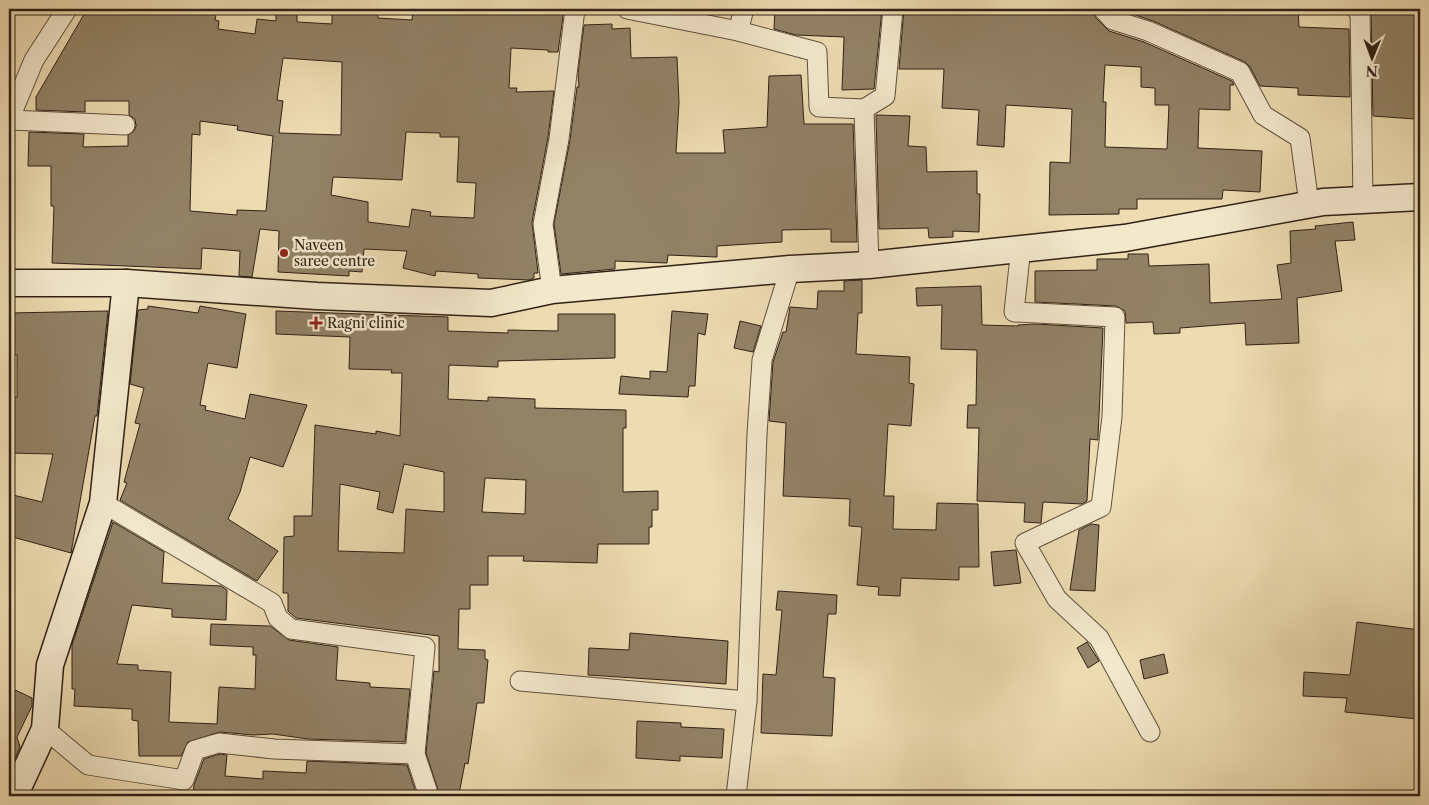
<svg xmlns="http://www.w3.org/2000/svg" width="1429" height="805" viewBox="0 0 1429 805" font-family="'Libre Caslon Text',serif">
	<style>
		.building { fill: #928266; stroke: #302115; fill-rule: evenodd }
		.lines { fill: none; stroke-linecap: round; stroke-linejoin: round }
		.street-casing { stroke: #5f503c; stroke-width: 21 }
		.secondary-casing { stroke: #302115; stroke-width: 29 }
		.street { stroke: #f3e8cc; stroke-width: 19 }
		.secondary { stroke: #f3e8cc; stroke-width: 26 }
		.poi-dot { fill: #8f2418; stroke: #f3e8cc; stroke-width: 2 }
		.labels { text-anchor: middle; dominant-baseline: central; stroke-width: 5; stroke-linejoin: round; paint-order: stroke }
		.poi-label { font-size: 14px; fill: #302115; stroke: #f3e8cc; text-anchor: start }
	</style>
	<rect width="100%" height="100%" fill="#eddbb1"/>
	<filter id="stains"><feTurbulence type="fractalNoise" baseFrequency=".004" numOctaves="4"/><feColorMatrix values="0 0 0 0 .2 0 0 0 0 .09 0 0 0 0 .02 0 0 0 .5 -.17"/></filter>
	<radialGradient id="worn" r=".72"><stop offset=".6" stop-color="#630" stop-opacity="0"/><stop offset="1" stop-color="#630" stop-opacity=".3"/></radialGradient>
	<g class="building">
		<path d="M87 9H217L215 20 219 21 218 29 255 34 257 19 276 21V9H297V22L332 24V9H378V18L412 20 413 9 461 12V9H564L558 52H548V50L511 48 509 88H517L516 92 554 91 548 137 532 222 538 273H534V278L529 280 478 278V274L436 271 435 276 403 268 407 251 364 249 362 272 349 271V276L278 272 279 231 260 229 252 277 239 276 240 251 202 248 201 269 52 263 54 206H51V166H28L29 132 84 134 83 147 128 146V135L134 131 136 126 135 119 129 115V101H85V112L36 110V97ZM283 58 342 62 341 135 279 133 283 101 277 100ZM200 121 238 126 237 130 273 136 266 211 237 210V215L190 211 192 134 200 135ZM406 132 440 133V137H459L457 182 476 183 474 218 430 216 431 212 412 209 409 227 368 222V202L331 195 333 177 402 180Z"/>
		<path d="M775 9H882L874 89 842 90 844 37 796 35 774 29Z"/>
		<path d="M904 9H1016L1066 12V9H1092L1095 17 1109 31 1144 42 1232 81 1234 85H1230V110L1199 109 1198 148 1262 151 1260 192 1223 190 1222 199H1137V209H1119V214L1049 215 1050 162 1070 163 1072 109 1006 105 1004 147 977 145 979 110 942 108 944 69H899ZM1105 65 1141 67V87L1155 88V105H1169L1167 149 1105 147 1106 102H1103Z"/>
		<path d="M1118 9H1298L1299 27 1349 29 1350 97 1298 95V88L1260 86 1250 67 1245 62 1153 21Z"/>
		<path d="M1371 10 1420 13V93L1417 92 1415 119 1373 116Z"/>
		<path d="M612 24V29L630 28 631 58 677 57 679 102 676 153H725L723 130 767 127 769 76 801 75 804 124H853L857 242H831V229L782 230V242L717 246V257L668 255 667 263 615 261V269L561 274 554 224 570 140 577 87H579L578 73 584 25Z"/>
		<path d="M876 115 910 116 908 146 926 147 927 172 977 171V194H980L979 232 953 231V237L929 238 928 228 879 229Z"/>
		<path d="M1353 222 1355 240 1335 241 1342 291 1297 298 1299 343 1246 345 1245 323 1180 328V333L1154 334 1153 322 1126 323 1125 311 1116 306 1035 302V271L1097 270V259H1128V254H1148L1149 266 1209 264 1210 303 1282 299 1277 265 1291 263 1290 231 1316 229 1315 226Z"/>
		<path d="M862 280V313H858L856 354 910 357 909 383 914 384 911 426 888 424 884 496H894L893 529 936 530 937 503 978 504 979 567H959V580L901 578 900 596 878 595 879 587 857 585 862 527 849 526 850 499 783 496 786 423 769 421 773 362 783 332H786L790 307 817 309 818 291H844V281Z"/>
		<path d="M981 286 982 325 1018 326V325L1036 324 1103 328 1098 437V440L1090 439 1087 501 1082 504 1043 502 1041 523 1024 522 1025 503 977 501 979 428H967L968 405H976L977 350 941 349 942 305 917 306 916 288Z"/>
		<path d="M148 306 198 313 200 306 246 314 237 368 208 363 200 405 206 406 205 410 245 419 250 394 307 405 283 467 250 457 240 492 228 519 278 551 257 581 120 500 127 483 124 482 140 424 135 423 144 388 130 384 138 310 148 309Z"/>
		<path d="M108 311 97 416H95L71 553 9 536V515L13 495 42 502 53 454 9 453V397H17V355H9V313Z"/>
		<path d="M276 311 448 317V331L508 333V330L558 331V314H615V358L498 361V367L449 365 448 399 488 401V397L535 399V408L626 410V428H623V492L658 491V510H652V527H649V544H598L597 563 523 561 524 556H488V585H470V609H459L458 649 485 650V659L488 660 484 703H477L468 764 465 763 459 794 457 793 456 796H440L426 753 434 671 439 672V636L296 618 288 611V593H283L284 537 294 536V516H312L315 425 376 434V431L400 436 402 373H391L392 370 349 369 350 337 276 334ZM404 464 444 472V512L406 509 404 553 338 551 340 484 380 492 377 509 393 513ZM485 478 526 480 525 514 482 512Z"/>
		<path d="M672 311 708 314 705 335 698 333 695 386H689L688 397 619 394 621 376 650 379V371L667 372Z"/>
		<path d="M740 321 761 326 753 352 734 348Z"/>
		<path d="M113 522 164 552 162 583 221 586 227 590 226 620 172 617V609L132 605 117 664 138 665V670L171 672 169 722 217 724 219 687 255 689 256 655H253V647L210 645 211 624 270 626 289 640 338 647 336 680 370 683V687L410 689 405 742 308 739 273 734 253 735 220 732 188 742 181 756H139L138 721 132 720V709L74 706 75 689H72V645Z"/>
		<path d="M1091 524 1099 525 1095 591 1070 590 1079 530Z"/>
		<path d="M1016 550 1021 583 994 586 991 552Z"/>
		<path d="M778 591 837 595 836 614H828L823 677 835 678 832 736 761 733 763 674 776 675 782 610H776Z"/>
		<path d="M1357 622 1420 630V701L1418 719 1345 712 1347 698 1303 696 1304 672 1350 675Z"/>
		<path d="M630 633 728 641 726 684 588 675 589 648 629 650Z"/>
		<path d="M1087 642 1099 661 1088 668 1077 648Z"/>
		<path d="M1164 654 1168 673 1144 679 1140 660Z"/>
		<path d="M9 687 32 698V706L17 737 20 747 9 772Z"/>
		<path d="M637 721 681 723V727L724 729 722 758 680 756V761L636 758Z"/>
		<path d="M220 754 227 755 225 776 263 779V771L306 773 307 761 407 765 417 796H193L194 785 204 759Z"/>
	</g>
	<g class="lines">
		<defs>
			<g id="street">
				<path d="M627 9 738 31"/>
				<path d="M744 9 738 31 817 52 819 107 864 109 869 265"/>
				<path d="M1103 9 1113 20 1148 31 1240 72 1263 115 1300 138 1309 204"/>
				<path d="M1356 9 1360 10 1363 200"/>
				<path d="M864 109 885 96 893 9"/>
				<path d="M9 120 34 60 67 9"/>
				<path d="M10 120 125 125"/>
				<path d="M1021 247 1014 312 1115 317 1112 417 1101 507 1025 543 1057 599 1099 638 1150 732"/>
				<path d="M552 290 543 224 559 139 575 9"/>
				<path d="M103 503 272 603 278 618 291 629 425 647 415 754 429 796"/>
				<path d="M520 681 747 701"/>
				<path d="M45 729 88 765 184 780 195 750 219 743 274 749 415 754"/>
				<path d="M736 796 747 701 757 434 762 360 790 269"/>
			</g>
			<g id="secondary">
				<path d="M9 283H126L317 296 491 303 552 290 790 269 869 265 1125 238 1323 202 1420 197"/>
				<path d="M14 796 45 729 50 665 103 503 126 283"/>
			</g>
		</defs>
		<use href="#street" class="street-casing"/>
		<use href="#secondary" class="secondary-casing"/>
		<use href="#street" class="street"/>
		<use href="#secondary" class="secondary"/>
	</g>
	<g class="poi-dot">
		<circle cx="284" cy="253" r="5"/>
		<path d="M313.5 315.5h5v5h5v5h-5v5h-5v-5h-5v-5h5z"/>
	</g>
	<g class="labels">
		<g class="poi-label">
			<text x="294" y="245">Naveen<tspan x="294" dy="16">saree centre</tspan></text>
			<text x="327" y="323">Ragni clinic</text>
		</g>
	</g>
	<rect width="1429" height="805" fill="none" stroke="#eddbb1" stroke-width="30"/>
	<rect x="10" y="10" width="1409" height="785" fill="none" stroke="#302115" stroke-width="2.5"/>
	<rect x="15" y="15" width="1399" height="775" fill="none" stroke="#302115"/>
	<g transform="translate(1372 58) rotate(181)" stroke="#f3e8cc" stroke-width="4" paint-order="stroke">
	<path d="M0-4L9 19L0 12L-9 19Z" fill="#302115"/>
	<text y="-8" font-size="14" font-weight="bold" text-anchor="middle" fill="#302115">N</text>
	</g>
	<rect width="100%" height="100%" filter="url(#stains)"/>
	<rect width="100%" height="100%" fill="url(#worn)"/>
</svg>
